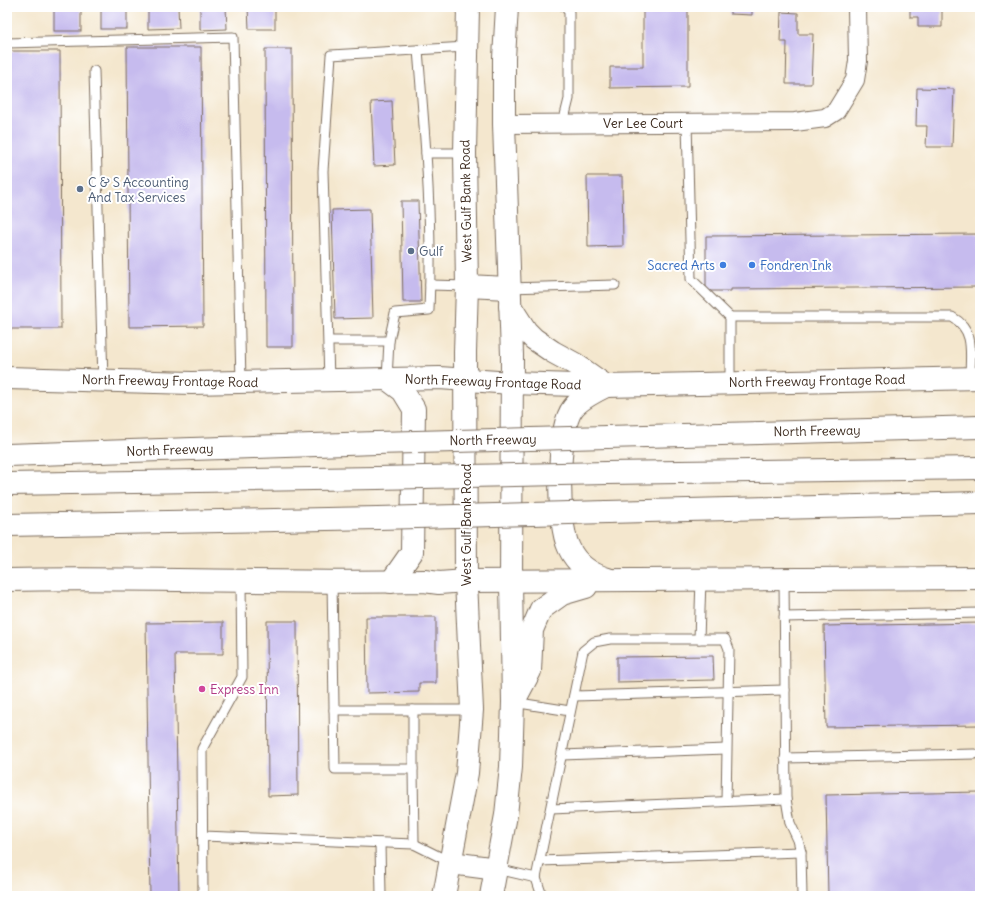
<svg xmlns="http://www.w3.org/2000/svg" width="987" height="903" viewBox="0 0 987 903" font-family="Delius,sans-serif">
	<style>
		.building { fill: #c6bbee }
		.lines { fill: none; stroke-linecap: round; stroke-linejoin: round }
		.lane-casing { stroke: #7c6c5c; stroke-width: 11 }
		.street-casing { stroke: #7c6c5c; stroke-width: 20 }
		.secondary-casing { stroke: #7c6c5c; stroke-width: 24 }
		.highway-casing { stroke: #7c6c5c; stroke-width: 24 }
		.lane { stroke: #fff; stroke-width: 9 }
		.street { stroke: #fff; stroke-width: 18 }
		.secondary { stroke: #fff; stroke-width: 22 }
		.highway { stroke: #fff; stroke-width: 22 }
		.highway-bridge-casing { stroke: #7c6c5c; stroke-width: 24; stroke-linecap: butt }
		.highway-bridge { stroke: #fff; stroke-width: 22 }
		.service-dot { fill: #5c6f8a; stroke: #fff; stroke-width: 1.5 }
		.shop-dot { fill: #3f7fe0; stroke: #fff; stroke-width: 1.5 }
		.hotel-dot { fill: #d1479c; stroke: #fff; stroke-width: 1.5 }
		.labels { text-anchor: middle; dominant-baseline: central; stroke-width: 4; stroke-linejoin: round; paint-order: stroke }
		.street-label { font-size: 13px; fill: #3b2a1e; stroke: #fff }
		.service-label { font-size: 13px; fill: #4e5e75; stroke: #fff; text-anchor: start }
		.shop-label { font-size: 13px; fill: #366cbe; stroke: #fff; text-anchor: end }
		.hotel-label { font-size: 13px; fill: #b23c85; stroke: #fff; text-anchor: start }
	</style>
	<rect width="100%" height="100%" fill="#fff"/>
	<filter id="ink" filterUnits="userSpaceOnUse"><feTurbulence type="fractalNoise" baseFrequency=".025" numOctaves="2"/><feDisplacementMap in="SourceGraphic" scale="8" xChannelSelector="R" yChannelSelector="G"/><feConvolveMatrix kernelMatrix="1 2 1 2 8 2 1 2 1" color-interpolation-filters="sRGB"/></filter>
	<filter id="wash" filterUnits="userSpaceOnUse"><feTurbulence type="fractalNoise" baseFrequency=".012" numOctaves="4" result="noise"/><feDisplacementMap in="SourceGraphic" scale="16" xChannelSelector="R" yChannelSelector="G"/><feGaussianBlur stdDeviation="0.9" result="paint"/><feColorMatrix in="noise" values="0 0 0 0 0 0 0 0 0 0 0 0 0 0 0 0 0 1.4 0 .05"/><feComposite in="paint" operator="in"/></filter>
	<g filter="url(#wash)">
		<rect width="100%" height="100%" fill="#f4e7ce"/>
		<g id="blocks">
			<g class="building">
				<rect x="54" y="7" width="27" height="24"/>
				<rect x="101" y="7" width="26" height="22"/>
				<path d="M148 7H178L179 28 148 29Z"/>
				<path d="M200 7H226L227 29 200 30Z"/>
				<path d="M248 7H275V29H249Z"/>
				<path d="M643 7H688V87L610 88V67H643Z"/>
				<path d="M730 7H752V15L730 14Z"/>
				<path d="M910 7H942V27H918V17H910Z"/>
				<path d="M781 12 798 13V34H813L811 84H786L787 42H780Z"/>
				<path d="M127 47H201L203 326 129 327Z"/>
				<path d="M265 49H292L293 347H266Z"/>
				<path d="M7 51H60L61 329H7Z"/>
				<path d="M917 88 954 89 952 147H926L927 126H916Z"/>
				<path d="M392 101 395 165 374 166 371 102Z"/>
				<path d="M587 176H622L623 246 588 247Z"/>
				<path d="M401 201H418L421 302H403Z"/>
				<path d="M370 209 373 318 335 319 332 210Z"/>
				<path d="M980 234V287L731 289V291H706V236Z"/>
				<path d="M366 617H436V683H419V692L367 693Z"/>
				<path d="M267 621H297L298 795 268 796Z"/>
				<path d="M223 622V654H175L179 896H150L146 623Z"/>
				<path d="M980 623V725L826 727 824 626Z"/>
				<path d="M713 656 714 680 617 682V657Z"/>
				<path d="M980 792V896H828L826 795Z"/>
			</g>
		</g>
	</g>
	<g filter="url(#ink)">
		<use href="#blocks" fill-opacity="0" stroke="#7c6c5c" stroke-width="1"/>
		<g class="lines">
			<defs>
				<g id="lane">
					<path d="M7 43 233 37 241 382"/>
					<path d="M94 71 103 381"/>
					<path d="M687 122 691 279 730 317V383"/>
					<path d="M563 123 569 99V12L565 7"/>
					<path d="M426 153H465"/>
					<path d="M430 285 467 286"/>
					<path d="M508 288 615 285"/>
					<path d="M730 317H952C976 330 970 354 970 378"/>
					<path d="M329 341H389L395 313 429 310C433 223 425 136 418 50"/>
					<path d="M387 379 389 341"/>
					<path d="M329 381 323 171 331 55 466 47"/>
					<path d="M784 579 786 799 790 823 798 840 801 852 802 896"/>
					<path d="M332 582 335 769H413V710"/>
					<path d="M784 617 980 613"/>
					<path d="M699 639 701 580"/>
					<path d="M574 696 785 690"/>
					<path d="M513 702 570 711"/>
					<path d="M334 710H472"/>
					<path d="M562 755 726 749"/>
					<path d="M785 758 975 754"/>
					<path d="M413 769 414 844"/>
					<path d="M551 809 786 799"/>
					<path d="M203 836 414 844 450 862"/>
					<path d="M380 843 381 896"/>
					<path d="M540 861 801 852"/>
					<path d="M497 869 536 878 542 896"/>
					<path d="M536 878 583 651 594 642 610 639H725L729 649 726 801"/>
					<path d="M203 896 202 749 242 677 241 582"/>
				</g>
				<path id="street" d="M504 124 795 122 825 118 836 111 855 80 858 61 857 7"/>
				<g id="secondary">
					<path d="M467 286 508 288"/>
					<path d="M510 306 526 331 534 339 553 352 575 364 606 386"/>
					<path d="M7 378 192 383 439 378 512 383 606 386 980 378"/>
					<path d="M387 379 403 391 414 409 412 552 391 582"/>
					<path d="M606 386C594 392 581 398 573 408 556 429 557 524 569 548 577 565 590 574 608 579"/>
					<path d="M7 580C146 577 285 584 424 581L439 583 466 581 980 578"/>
					<path d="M514 701 530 671 532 630 541 609 562 594 586 587"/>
					<path d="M451 863 497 869"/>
					<path d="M444 896 467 773 472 710 466 581 465 352 467 286 465 153 468 7"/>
					<path d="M491 896 506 815 511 767 513 702 511 581 512 355 504 124V58L507 7"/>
				</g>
				<g id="highway">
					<path d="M607 437 980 427"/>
					<path d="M7 455 376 443"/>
					<path d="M607 473 980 468"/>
					<path d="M7 484 377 478"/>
					<path d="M607 512 980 503"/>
					<path d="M7 525 378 518"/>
				</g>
			</defs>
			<use href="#lane" class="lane-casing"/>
			<use href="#street" class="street-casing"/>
			<use href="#secondary" class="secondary-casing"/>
			<use href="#highway" class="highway-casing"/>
			<use href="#lane" class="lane"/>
			<use href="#street" class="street"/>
			<use href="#secondary" class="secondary"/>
			<use href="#highway" class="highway"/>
			<defs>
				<g id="highway-bridge">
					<path d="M376 443 607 437"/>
					<path d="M377 478 607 473"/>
					<path d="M378 518 607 512"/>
				</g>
			</defs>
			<use href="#highway-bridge" class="highway-bridge-casing"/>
			<use href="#highway-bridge" class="highway-bridge"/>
		</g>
	</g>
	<g class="service-dot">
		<circle cx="80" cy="189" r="4"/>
		<circle cx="411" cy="251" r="4"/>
	</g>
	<g class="shop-dot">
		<circle cx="723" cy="265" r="4"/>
		<circle cx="752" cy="265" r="4"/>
	</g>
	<circle class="hotel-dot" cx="202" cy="689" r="4"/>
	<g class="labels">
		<g class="street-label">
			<text x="643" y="123">Ver Lee Court</text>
			<text transform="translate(466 201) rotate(-91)">West Gulf Bank Road</text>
			<text transform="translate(170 381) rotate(1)">North Freeway Frontage Road</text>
			<text transform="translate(817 381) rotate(-1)">North Freeway Frontage Road</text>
			<text transform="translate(493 382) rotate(2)">North Freeway Frontage Road</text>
			<text transform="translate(817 431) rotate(-1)">North Freeway</text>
			<text transform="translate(493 440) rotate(-1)">North Freeway</text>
			<text transform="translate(170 450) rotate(-2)">North Freeway</text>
			<text transform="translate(466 525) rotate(-90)">West Gulf Bank Road</text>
		</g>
		<g class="service-label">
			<text x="88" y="182">C &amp; S Accounting<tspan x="88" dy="15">And Tax Services</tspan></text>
			<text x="419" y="251">Gulf</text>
		</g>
		<g class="shop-label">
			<text x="715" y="265">Sacred Arts</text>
			<text x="760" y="265" text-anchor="start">Fondren Ink</text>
		</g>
		<g class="hotel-label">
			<text x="210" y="689">Express Inn</text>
		</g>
	</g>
	<rect width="987" height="903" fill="none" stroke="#fff" stroke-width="24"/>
</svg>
